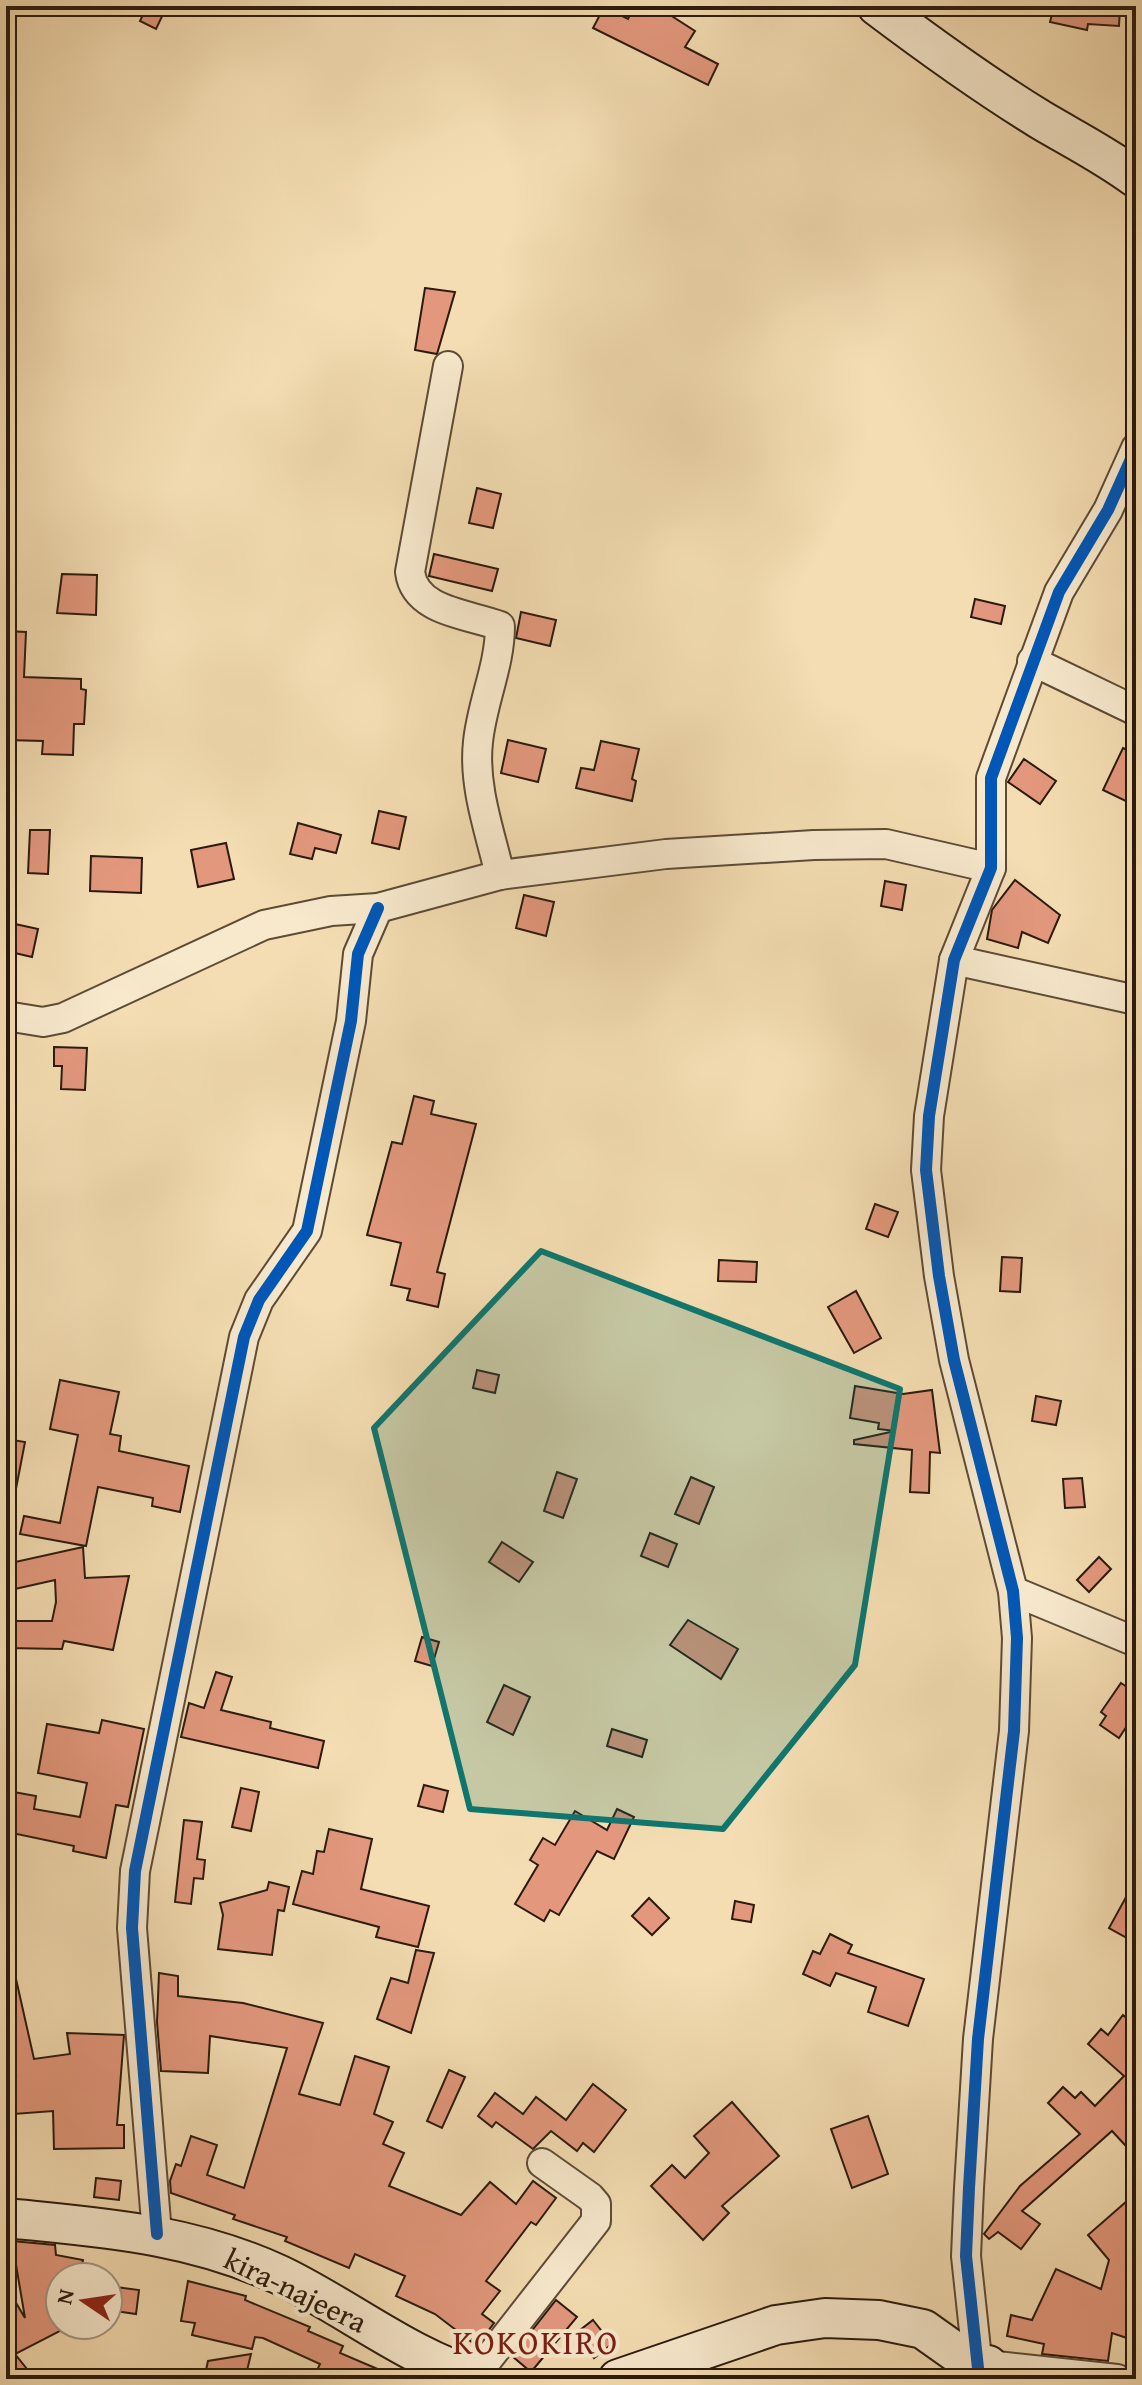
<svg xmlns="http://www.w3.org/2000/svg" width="1142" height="2385" viewBox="0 0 1142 2385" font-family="'Gentium Book Plus',serif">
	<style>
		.building { fill: #e3987d; stroke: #2b1a0e; stroke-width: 2 }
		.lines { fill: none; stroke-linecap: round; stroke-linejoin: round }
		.street-casing { stroke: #5d4b37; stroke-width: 32 }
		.secondary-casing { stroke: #2b1a0e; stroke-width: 42 }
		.street { stroke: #f8e9cd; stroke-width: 28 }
		.secondary { stroke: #f8e9cd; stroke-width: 38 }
		.cycleway-casing { stroke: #f8e9cd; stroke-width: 17 }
		.cycleway { stroke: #0057b8; stroke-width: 12 }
		.marked { fill: #0f766e; fill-opacity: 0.2; stroke: #0f766e; stroke-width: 6; stroke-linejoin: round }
		.labels { text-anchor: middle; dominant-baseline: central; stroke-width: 8; stroke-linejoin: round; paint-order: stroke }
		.street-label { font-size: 30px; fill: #2b1a0e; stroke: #f8e9cd }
		.quarter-label { font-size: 34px; letter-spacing: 2px; fill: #7a1f14; stroke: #f8e9cd }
	</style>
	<rect width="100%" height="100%" fill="#f4ddb2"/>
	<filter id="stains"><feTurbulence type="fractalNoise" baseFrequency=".0025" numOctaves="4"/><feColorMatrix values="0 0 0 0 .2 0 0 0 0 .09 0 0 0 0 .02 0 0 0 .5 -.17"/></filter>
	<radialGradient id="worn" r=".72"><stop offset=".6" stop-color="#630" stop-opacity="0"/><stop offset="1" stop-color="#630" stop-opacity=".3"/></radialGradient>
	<g class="building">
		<path d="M147 6H167L156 29 140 21Z"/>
		<path d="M634 6H656L695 31 685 47 718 64 708 85 593 28 604 7 628 19Z"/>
		<path d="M1054 6 1120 8 1119 26 1088 24 1087 30 1050 22Z"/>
		<path d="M425 288 455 292 437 354 415 350Z"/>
		<path d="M477 488 501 494 493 528 469 523Z"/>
		<path d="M434 554 498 569 492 591 429 576Z"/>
		<path d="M62 574 97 575 96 615 57 613Z"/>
		<path d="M975 599 1005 606 1001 624 971 617Z"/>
		<path d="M521 612 556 620 550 646 516 638Z"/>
		<path d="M6 631 26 632 24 677 81 679V689L86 690 84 724H74L73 755 42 754 43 741 6 740Z"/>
		<path d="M508 740 546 749 538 782 501 773Z"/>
		<path d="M601 741 639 749 632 779 636 781 632 801 576 788 581 768 594 770Z"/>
		<path d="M1123 748 1136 754V806L1103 790Z"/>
		<path d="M1024 759 1056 781 1040 804 1008 782Z"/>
		<path d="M379 811 406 817 399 849 372 843Z"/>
		<path d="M298 823 341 835 336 853 315 848 312 859 290 854Z"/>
		<path d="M30 830H50L48 874 28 873Z"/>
		<path d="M226 843 234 879 198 887 191 850Z"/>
		<path d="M91 856 142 858 141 893 90 891Z"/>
		<path d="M1015 880 1060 915 1048 943 1022 932 1018 948 987 939 992 910Z"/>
		<path d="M885 881 906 885 902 910 881 906Z"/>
		<path d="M524 895 554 902 546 936 516 928Z"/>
		<path d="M6 922 38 929 32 957 6 951Z"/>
		<path d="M54 1047 87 1048 85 1090 61 1089 62 1066H54Z"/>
		<path d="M414 1096 434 1101 431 1114 476 1124 437 1272 445 1274 438 1307 407 1300 410 1289 391 1285 401 1243 367 1235 392 1142 402 1144Z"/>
		<path d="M875 1204 898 1212 888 1237 866 1229Z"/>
		<path d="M1002 1257 1022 1258 1020 1292 1000 1291Z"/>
		<path d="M719 1260 757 1262 756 1282 718 1281Z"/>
		<path d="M856 1291 881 1338 854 1353 828 1307Z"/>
		<path d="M477 1370 499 1375 495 1393 473 1388Z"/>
		<path d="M60 1380 119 1392 110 1434 121 1436 119 1451 189 1466 180 1512 152 1506 153 1498 98 1487 86 1546 20 1534 24 1516 60 1523 78 1435 50 1429Z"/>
		<path d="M855 1386 903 1394 932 1390 940 1453 930 1452 929 1493 910 1492 912 1450 854 1444V1440L895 1431 878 1429 879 1423 850 1418Z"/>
		<path d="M1036 1396 1061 1401 1056 1425 1032 1421Z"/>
		<path d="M6 1439 25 1442 15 1494 6 1493Z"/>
		<path d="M557 1472 577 1479 563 1518 544 1511Z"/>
		<path d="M691 1477 714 1487 699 1524 675 1514Z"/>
		<path d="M1082 1478 1085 1507 1065 1508 1063 1479Z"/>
		<path d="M650 1533 677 1544 668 1567 641 1556Z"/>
		<path d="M502 1542 533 1562 519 1582 489 1562Z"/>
		<path d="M83 1547 85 1578 129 1576 113 1650 64 1641 62 1649 6 1648 7 1621H52L56 1602 55 1580 6 1591V1564Z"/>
		<path d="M1099 1557 1111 1569 1089 1592 1077 1580Z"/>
		<path d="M688 1620 738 1649 721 1679 670 1645Z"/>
		<path d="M422 1637 439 1642 432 1666 415 1661Z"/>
		<path d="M216 1672 232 1677 221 1710 271 1722 270 1728 324 1741 318 1768 181 1737 189 1703 204 1708Z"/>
		<path d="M1121 1683 1136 1693V1712L1119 1738 1100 1725 1106 1716 1101 1712Z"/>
		<path d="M504 1685 530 1697 513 1735 487 1722Z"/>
		<path d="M102 1720 144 1729 128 1807 116 1805 106 1858 73 1851 74 1846 12 1833 15 1817 6 1815 8 1791 36 1796 34 1809 80 1817 87 1783 38 1773 47 1724 99 1733Z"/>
		<path d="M612 1729 647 1740 642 1757 607 1746Z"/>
		<path d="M424 1785 448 1791 443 1812 418 1806Z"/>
		<path d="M241 1788 259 1792 251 1831 232 1827Z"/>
		<path d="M617 1809 634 1817 614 1859 597 1851 559 1915 550 1910 544 1921 515 1904 538 1865 530 1860 543 1838 555 1845 575 1811 607 1830Z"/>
		<path d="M184 1820 202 1822 197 1859 205 1860 203 1879 194 1878 191 1904 175 1902Z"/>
		<path d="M329 1829 372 1839 361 1889 429 1906 418 1947 376 1937 379 1927 293 1904 302 1871 313 1874 317 1851 324 1852Z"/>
		<path d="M1136 1879V1943L1109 1928Z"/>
		<path d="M269 1882 289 1887 284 1911 278 1910 272 1955 218 1949 223 1915 220 1903 267 1890Z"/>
		<path d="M649 1898 669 1918 652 1935 632 1916Z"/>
		<path d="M735 1901 754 1905 751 1922 732 1919Z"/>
		<path d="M830 1934 852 1945 848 1953 924 1979 908 2026 868 2012 876 1987 836 1973 830 1986 803 1974 813 1951 820 1954Z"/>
		<path d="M416 1950 434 1953 411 2033 377 2019 391 1978 408 1983Z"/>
		<path d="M14 1970 34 2059 70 2054 67 2033 124 2035 117 2125H124V2148L54 2149 53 2111 14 2114 11 2076H16L6 2028V1971Z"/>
		<path d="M159 1973 178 1976V1996L243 2003 323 2023 299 2094 340 2105 355 2056 389 2067 374 2114 393 2122 383 2144 404 2153 389 2186 461 2215 490 2182 516 2204 533 2181 556 2198 536 2225 531 2222 486 2281 500 2291 482 2314 494 2323 477 2346 435 2314 396 2296 405 2276 355 2254 349 2268 285 2241 287 2237 233 2219 235 2215 171 2193 170 2181 176 2164 181 2166 191 2136 217 2145 207 2175 244 2188 287 2048 210 2036 208 2073 161 2071 157 2022Z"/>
		<path d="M1123 2015 1136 2026V2157L1112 2131 1022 2211 1040 2224 1021 2249 998 2232 989 2239 984 2234 1020 2186 1080 2134 1048 2103 1063 2087 1075 2098 1081 2092 1095 2106 1124 2076 1088 2044 1101 2029 1108 2035Z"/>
		<path d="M449 2070 465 2077 442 2128 427 2121Z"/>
		<path d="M593 2084 626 2110 594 2152 583 2143 577 2151 551 2131 533 2149 496 2122 492 2127 478 2116 495 2093 523 2114 536 2097 566 2120Z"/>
		<path d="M732 2102 779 2156 722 2206 729 2213 703 2240 651 2186 672 2165 685 2178 709 2153 694 2136Z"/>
		<path d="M868 2116 888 2174 852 2188 831 2129Z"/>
		<path d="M96 2178 121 2181 119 2200 94 2197Z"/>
		<path d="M1127 2201 1136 2212V2341L1112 2333 1108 2361 1042 2354 1044 2344 1007 2336 1011 2315 1032 2320 1056 2269 1101 2289 1109 2260 1088 2235Z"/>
		<path d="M12 2241 55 2245 56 2255 83 2260 80 2277H60V2331L15 2354 35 2379H6V2286L25 2318Z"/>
		<path d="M188 2281 246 2296 245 2300 310 2327 308 2331 343 2346 340 2353 401 2379H313L320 2364 263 2338 255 2337 252 2349 192 2335 195 2323 181 2321Z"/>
		<path d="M108 2286 139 2290 136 2314 108 2310Z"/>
		<path d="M556 2300 577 2317 531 2372 512 2356Z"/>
		<path d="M593 2320 612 2344 594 2358 575 2334Z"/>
		<path d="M251 2354 245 2379H204L208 2361Z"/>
	</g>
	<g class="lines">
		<defs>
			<g id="street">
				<path d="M448 366 410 572C415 612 469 614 500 626 500 666 482 702 478 742 473 786 490 832 500 875"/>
				<path d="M1032 661 1136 711"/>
				<path d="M954 960 1136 1000"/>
				<path d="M6 1016 43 1022 63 1018 264 925 331 911 378 908 500 875 666 854 814 845 886 844 991 868"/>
				<path d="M1013 1591 1136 1642"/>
				<path d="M157 2234 132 1928 135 1871 244 1337 259 1300 307 1231 351 1021 358 954 378 908"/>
				<path d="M988 2365 1117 2379"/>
				<path d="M978 2368 966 2256 969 2188 978 2039 1014 1731 1017 1638 1013 1591 954 1360 939 1276 926 1170 929 1116 954 960 991 868V778L1059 592 1108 510 1136 448"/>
				<path d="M474 2377 596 2221V2204L590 2197 542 2163"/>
			</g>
			<g id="secondary">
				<path d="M877 6C930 46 984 85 1041 120 1073 139 1105 155 1136 178"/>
				<path d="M6 2218C104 2228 189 2233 280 2275 347 2307 408 2358 481 2379"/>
				<path d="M618 2379 776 2325 825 2318 879 2320 923 2329 978 2368 988 2365 999 2379"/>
			</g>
		</defs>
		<use href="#street" class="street-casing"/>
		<use href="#secondary" class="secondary-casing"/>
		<use href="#street" class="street"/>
		<use href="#secondary" class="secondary"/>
		<defs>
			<g id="cycleway">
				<path d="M157 2234 132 1928 135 1871 244 1337 259 1300 307 1231 351 1021 358 954 378 908"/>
				<path d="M978 2368 966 2256 969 2188 978 2039 1014 1731 1017 1638 1013 1591 954 1360 939 1276 926 1170 929 1116 954 960 991 868V778L1059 592 1108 510 1136 448"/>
			</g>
		</defs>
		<use href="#cycleway" class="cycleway-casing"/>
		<use href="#cycleway" class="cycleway"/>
	</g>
	<path class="marked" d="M541 1251 900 1389 855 1665 723 1829 470 1809 374 1428Z"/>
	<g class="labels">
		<g class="street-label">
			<text transform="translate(296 2290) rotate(26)">kira-najeera</text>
		</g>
		<g class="quarter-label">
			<text x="536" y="2341">KOKOKIRO</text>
		</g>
	</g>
	<rect width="1142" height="2385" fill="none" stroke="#f4ddb2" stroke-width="32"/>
	<rect x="8" y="8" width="1126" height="2369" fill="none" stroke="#2b1a0e" stroke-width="4"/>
	<rect x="16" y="16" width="1110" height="2353" fill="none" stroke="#2b1a0e" stroke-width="2"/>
	<g transform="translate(84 2301) rotate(283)"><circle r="38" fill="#f8e9cd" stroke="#a69681" stroke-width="2"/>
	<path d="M0-6L14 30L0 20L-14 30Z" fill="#8f2418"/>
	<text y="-12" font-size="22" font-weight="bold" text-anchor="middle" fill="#2b1a0e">N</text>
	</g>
	<rect width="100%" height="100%" filter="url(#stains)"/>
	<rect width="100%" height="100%" fill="url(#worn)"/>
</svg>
